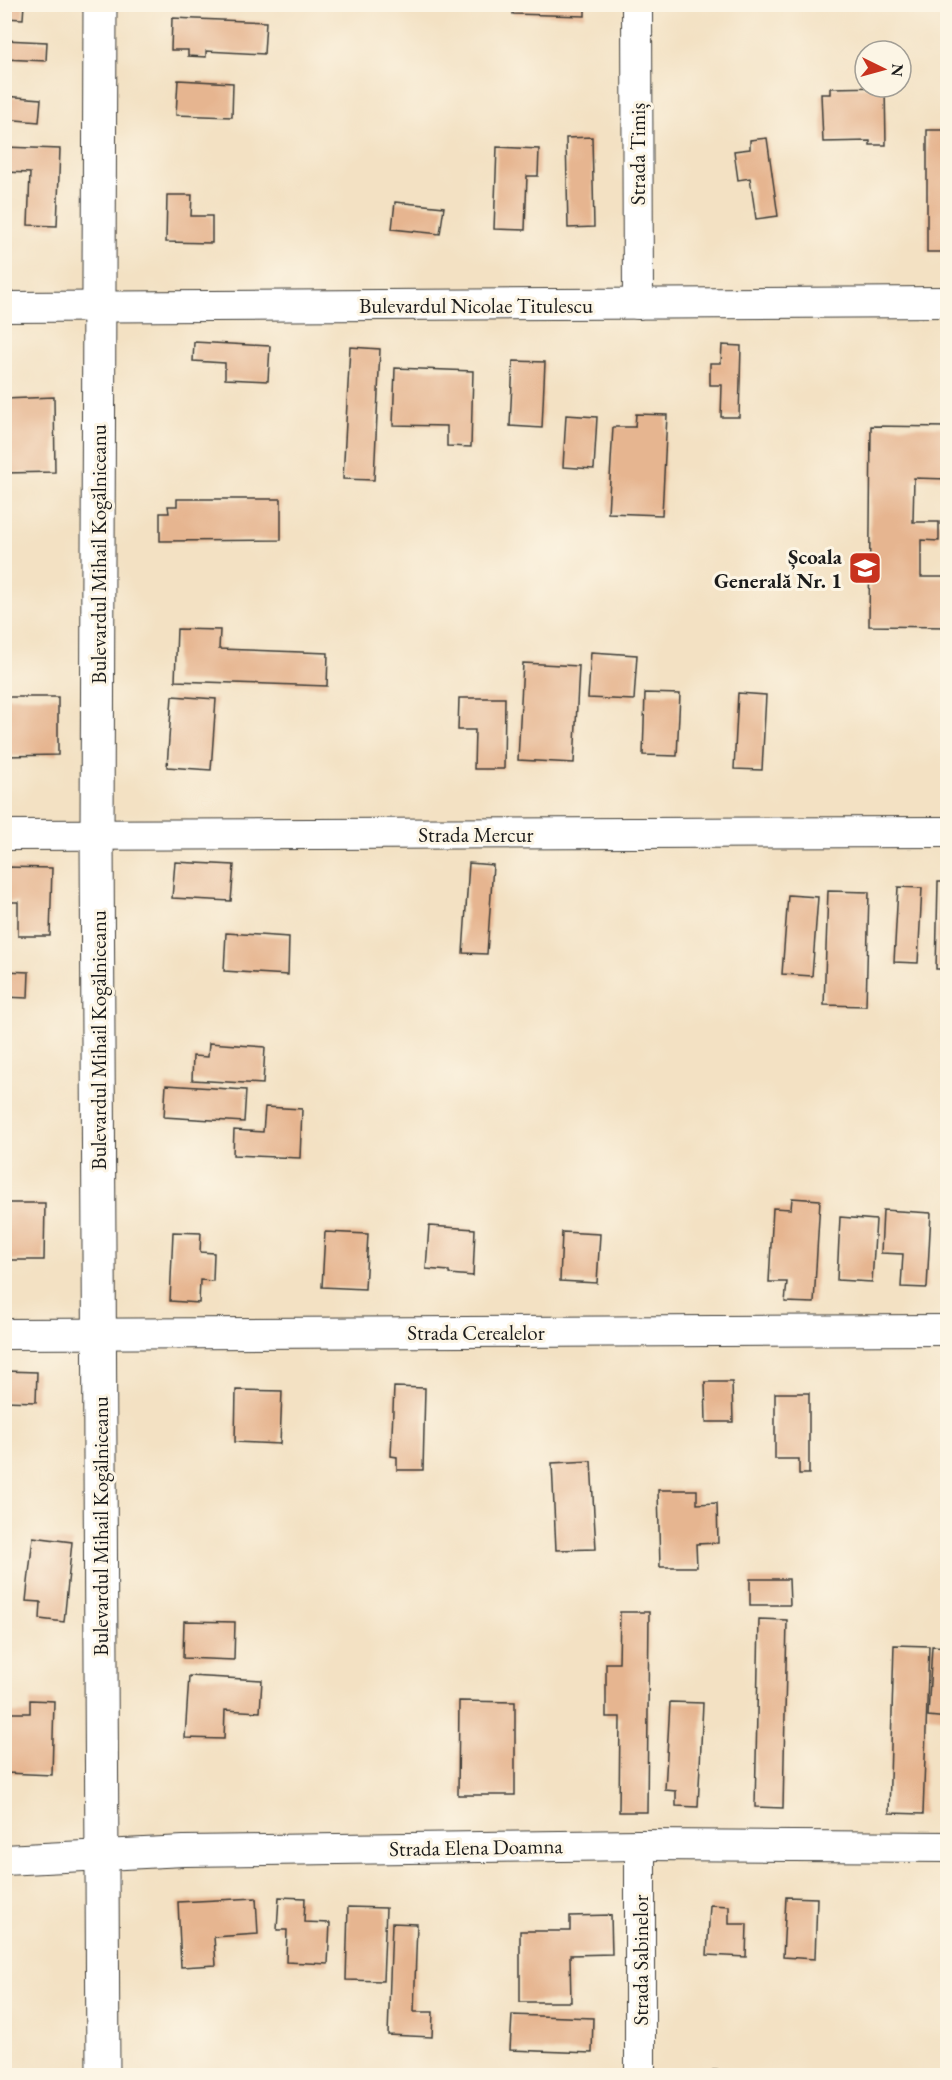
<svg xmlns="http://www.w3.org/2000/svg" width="952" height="2080" viewBox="0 0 952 2080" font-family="'EB Garamond',serif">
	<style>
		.building { fill: #e6b590 }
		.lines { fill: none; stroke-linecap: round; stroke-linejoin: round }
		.minor-casing { stroke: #3c3a35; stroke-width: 32 }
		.major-casing { stroke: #3c3a35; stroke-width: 35 }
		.minor { stroke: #fff; stroke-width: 30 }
		.major { stroke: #fff; stroke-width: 33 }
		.labels { text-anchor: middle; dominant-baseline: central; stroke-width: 6; stroke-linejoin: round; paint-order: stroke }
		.street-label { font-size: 21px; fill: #1c1c1c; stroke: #fcf5e5 }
		.poi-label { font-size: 21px; font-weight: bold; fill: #1c1c1c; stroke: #fcf5e5; text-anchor: end }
	</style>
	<rect width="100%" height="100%" fill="#fcf5e5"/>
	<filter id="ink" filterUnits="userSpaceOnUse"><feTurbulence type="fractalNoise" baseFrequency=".0167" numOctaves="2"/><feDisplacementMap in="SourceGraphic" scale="12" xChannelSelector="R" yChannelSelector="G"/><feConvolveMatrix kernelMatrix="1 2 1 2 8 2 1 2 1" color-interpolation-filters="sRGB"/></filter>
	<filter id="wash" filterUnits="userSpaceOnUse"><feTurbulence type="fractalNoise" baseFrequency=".008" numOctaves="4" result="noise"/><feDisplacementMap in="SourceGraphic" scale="24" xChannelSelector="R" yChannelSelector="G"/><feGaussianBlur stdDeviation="1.35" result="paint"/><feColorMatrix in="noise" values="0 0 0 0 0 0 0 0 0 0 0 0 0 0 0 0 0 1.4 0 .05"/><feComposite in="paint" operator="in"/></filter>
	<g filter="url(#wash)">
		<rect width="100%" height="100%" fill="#f3e1c3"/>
		<g id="blocks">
			<g class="building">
				<path d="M4 4H24L23 19 4 18Z"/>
				<path d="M513 4H585V16L513 14Z"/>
				<path d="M172 18 266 22 264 54 206 51V57L188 56V50H171Z"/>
				<path d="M4 40 47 42 46 61 4 59Z"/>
				<path d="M178 80 233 83 232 117 176 115Z"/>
				<path d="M885 87 886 145H870V141L823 142 821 94H830V88Z"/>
				<path d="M4 96 41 99 39 122 4 119Z"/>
				<rect x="927" y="130" width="21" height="122"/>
				<path d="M592 137 594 227 568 228 566 138Z"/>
				<path d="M767 138 778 216 756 219 750 178 738 180 734 151 750 149V140Z"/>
				<path d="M4 147 60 149 57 226 28 225 30 173 4 172Z"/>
				<path d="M497 147 539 149 538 176H527L525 230 494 229Z"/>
				<path d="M167 195H192L191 216H212V243L166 242Z"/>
				<path d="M395 202 444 207 440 234 392 229Z"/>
				<path d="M4 228H8L6 256H4Z"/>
				<path d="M194 342 270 346 268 381 225 379V363L193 361Z"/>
				<path d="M722 345 741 346 739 417H721L722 385H710V363H721Z"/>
				<path d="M350 347 380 349 374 480 343 479Z"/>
				<path d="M513 361 545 362 542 428 510 426Z"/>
				<path d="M395 368 473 371 471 447 447 446V426L393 425Z"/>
				<path d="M54 397 55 472 4 473V399Z"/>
				<path d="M636 414 667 415 662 515 608 513 613 427H635Z"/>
				<path d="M566 415 597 417 594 469 563 467Z"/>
				<path d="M871 426 948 427V479L914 478 913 522H939V541L921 540V577H948V627L869 626Z"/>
				<path d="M177 499H281V540L160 541V513H169L168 506H177Z"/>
				<path d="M177 629 220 630 219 649 328 653 327 686 175 681Z"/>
				<path d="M591 652 637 655 634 700 588 698Z"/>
				<path d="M523 663 579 666 574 763 518 760Z"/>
				<path d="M645 693 680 694 677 756 643 755Z"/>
				<path d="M738 693 766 695 762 770 734 769Z"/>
				<path d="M172 696 216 699 211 770 167 767Z"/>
				<path d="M4 697H58V755L5 756Z"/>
				<path d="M459 698H505L504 769H474L475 730H458Z"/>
				<path d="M175 862 234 865 231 901 172 898Z"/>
				<path d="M469 863 493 865 487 954 463 953Z"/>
				<path d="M4 867 52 868 50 936H18V902H4Z"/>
				<path d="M938 882H948V969H936Z"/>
				<path d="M898 887 922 888 918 963 894 962Z"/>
				<path d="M828 891 869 892 866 1006 824 1005Z"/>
				<path d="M788 895 818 897 812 976 782 974Z"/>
				<path d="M226 933 289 937 288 975 224 971Z"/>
				<path d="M4 971 29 972 28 998 4 997Z"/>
				<path d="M209 1043 265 1047 263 1084 192 1080 193 1056 208 1057Z"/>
				<path d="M166 1085 246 1090 244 1122 164 1117Z"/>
				<path d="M265 1107 302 1109 300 1158 233 1155 234 1130 263 1132Z"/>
				<path d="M792 1198 820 1200 814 1303 785 1302 787 1282H769L773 1208 791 1209Z"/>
				<path d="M4 1203H45L44 1260H4Z"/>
				<path d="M883 1210 931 1213 927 1288 901 1287 903 1254 881 1253Z"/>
				<path d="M840 1217 876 1220 872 1282 837 1280Z"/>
				<path d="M429 1226 475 1229 473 1276 449 1274V1271L426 1269Z"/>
				<path d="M173 1232 201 1233 200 1252 214 1253 213 1281 200 1280 199 1303 170 1301Z"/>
				<path d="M325 1232 368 1234 365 1289 322 1287Z"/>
				<path d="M562 1232 600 1234 597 1283 560 1281Z"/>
				<path d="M4 1371 37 1372 36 1402 4 1401Z"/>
				<path d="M705 1382H732L733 1422H706Z"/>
				<path d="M394 1387 425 1388 423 1470H397V1457L391 1456Z"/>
				<path d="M236 1390 282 1391 280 1444 235 1442Z"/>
				<path d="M775 1393H809V1474H799V1459H775Z"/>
				<path d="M591 1461 596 1549 556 1550 552 1463Z"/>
				<path d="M658 1490H697V1504L717 1503 718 1543 696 1544 697 1567H660Z"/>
				<path d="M33 1537 72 1542 64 1622 40 1619 41 1602 26 1601Z"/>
				<path d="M750 1579H789L790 1605H750Z"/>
				<path d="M620 1612H649L647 1812H619L620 1717H606V1663H619Z"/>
				<path d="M759 1619 787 1620 783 1808 755 1807Z"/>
				<path d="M184 1621 235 1622 234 1660 183 1658Z"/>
				<path d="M894 1645 929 1646 923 1814 889 1813Z"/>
				<path d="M932 1646 948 1647V1718L928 1716Z"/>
				<path d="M189 1676 262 1680 260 1712 225 1710 224 1739 185 1738Z"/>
				<path d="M30 1700 54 1701 52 1775 6 1773 8 1713H30Z"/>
				<path d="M459 1701 515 1702V1795H458Z"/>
				<path d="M670 1702 703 1703 698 1807 676 1806V1791L665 1790Z"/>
				<path d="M279 1897 305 1898 304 1922 330 1923 328 1964 286 1962 287 1930H277Z"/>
				<path d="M786 1897 817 1898 815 1959 783 1957Z"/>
				<path d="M256 1898 258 1934 214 1937 216 1965 181 1967 178 1902Z"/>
				<path d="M710 1905 729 1906V1924H747L746 1957 707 1955Z"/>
				<path d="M348 1907 386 1908 383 1981 346 1980Z"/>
				<path d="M611 1915 612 1954 570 1955 571 2002H520V1931H570V1916Z"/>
				<path d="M392 1923 417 1924 414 2012H433L432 2037 388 2035Z"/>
				<path d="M512 2015 593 2018 592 2053 510 2050Z"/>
				<path d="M713 2070 770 2074V2076H713Z"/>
			</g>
		</g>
	</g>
	<g filter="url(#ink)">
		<use href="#blocks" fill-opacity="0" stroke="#3c3a35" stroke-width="1.5"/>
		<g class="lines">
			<defs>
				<g id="minor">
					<path d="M637 4 638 304"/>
					<path d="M4 307 948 302"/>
					<path d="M4 835 948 832"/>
					<path d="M4 1334 948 1330"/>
					<path d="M4 1860 184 1851 640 1845 948 1847"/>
					<path d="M640 2076V1845"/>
				</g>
				<path id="major" d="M100 4 97 835 103 2076"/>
			</defs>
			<use href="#minor" class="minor-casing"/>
			<use href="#major" class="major-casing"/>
			<use href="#minor" class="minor"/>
			<use href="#major" class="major"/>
		</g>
	</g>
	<defs>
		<symbol id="school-square" viewBox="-11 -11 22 22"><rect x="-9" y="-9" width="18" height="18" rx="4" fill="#c8321e" stroke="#fcf5e5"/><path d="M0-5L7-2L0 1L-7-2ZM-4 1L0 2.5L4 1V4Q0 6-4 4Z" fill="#fff"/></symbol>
	</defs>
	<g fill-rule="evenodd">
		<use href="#school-square" x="846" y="549" width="38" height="38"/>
	</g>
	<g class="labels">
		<g class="street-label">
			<text transform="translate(637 154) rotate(-90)">Strada Timiș</text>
			<text x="476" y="305">Bulevardul Nicolae Titulescu</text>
			<text transform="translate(98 554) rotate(-90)">Bulevardul Mihail Kogălniceanu</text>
			<text x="476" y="834">Strada Mercur</text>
			<text transform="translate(98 1040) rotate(-90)">Bulevardul Mihail Kogălniceanu</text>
			<text x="476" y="1332">Strada Cerealelor</text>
			<text transform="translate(100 1526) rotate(-90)">Bulevardul Mihail Kogălniceanu</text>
			<text transform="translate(476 1847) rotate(-1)">Strada Elena Doamna</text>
			<text transform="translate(640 1960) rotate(-90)">Strada Sabinelor</text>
		</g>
		<g class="poi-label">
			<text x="842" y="556">Școala<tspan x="842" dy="24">Generală Nr. 1</tspan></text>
		</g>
	</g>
	<rect width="952" height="2080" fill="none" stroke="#fcf5e5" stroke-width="24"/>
	<g transform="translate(883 69) rotate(95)"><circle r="28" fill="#fcf5e5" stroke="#a29e95" stroke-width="1.5"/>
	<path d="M0-4.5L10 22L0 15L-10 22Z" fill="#c8321e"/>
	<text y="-9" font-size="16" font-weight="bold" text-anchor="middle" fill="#1c1c1c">N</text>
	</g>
</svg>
